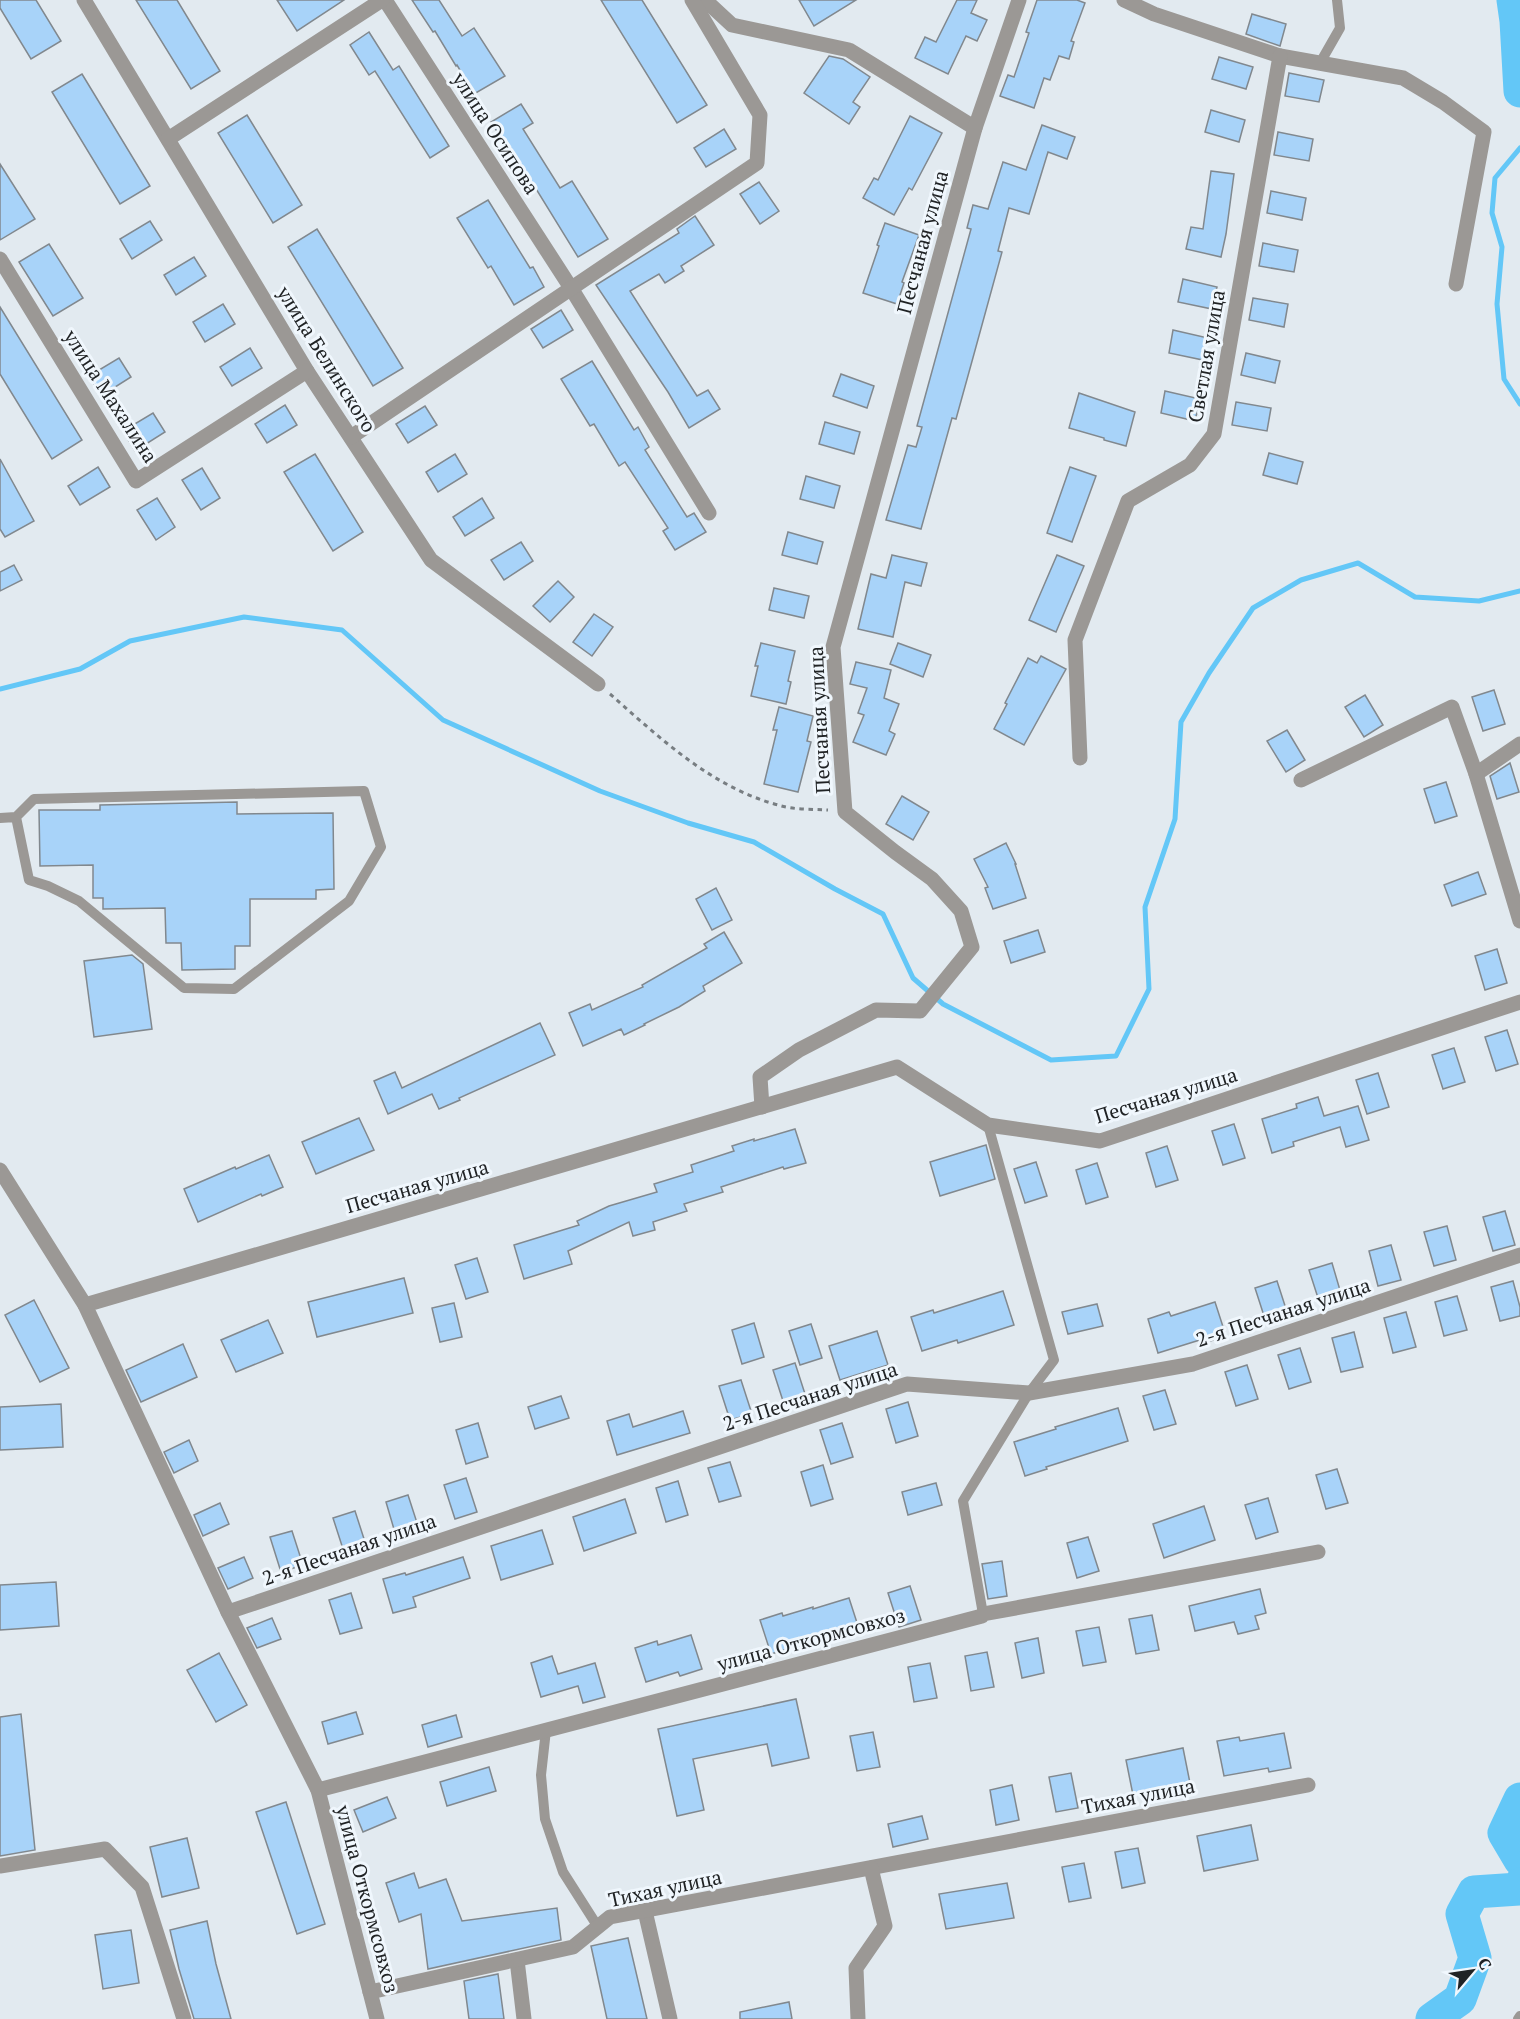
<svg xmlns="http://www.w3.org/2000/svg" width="1520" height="2019" viewBox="0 0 1520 2019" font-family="'PT Serif',serif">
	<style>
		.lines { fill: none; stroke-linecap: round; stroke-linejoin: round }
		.stream { stroke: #63c7f7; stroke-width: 5 }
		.river { stroke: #63c7f7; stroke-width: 33 }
		.building { fill: #a8d3f9; stroke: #81888e; stroke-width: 1.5 }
		.path { stroke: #787e82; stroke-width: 3; stroke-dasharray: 4.5 4.5; stroke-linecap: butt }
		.lane { stroke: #9b9895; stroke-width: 10 }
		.street { stroke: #9b9895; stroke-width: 15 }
		.labels { text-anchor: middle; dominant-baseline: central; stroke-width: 6; stroke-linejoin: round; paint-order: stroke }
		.street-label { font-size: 20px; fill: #202325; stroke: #f0f7fd }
	</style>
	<rect width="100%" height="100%" fill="#e2eaf0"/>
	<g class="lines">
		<g class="stream">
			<path d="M1520 148 1495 178 1492 213 1502 247 1497 304 1504 379 1520 404"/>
			<path d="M0 689 80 669 130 641 244 617 342 630 443 720 600 791 688 823 754 842 835 889 883 914 913 978 943 1004 1051 1060 1116 1056 1149 989 1145 907 1175 819 1181 722 1209 673 1253 608 1301 580 1358 563 1415 597 1479 601 1520 591"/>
		</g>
		<g class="river">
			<path d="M1513 0 1516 21 1520 91"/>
			<path d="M1520 1799 1504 1833 1520 1860"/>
			<path d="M1432 2019 1460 1999 1475 1958 1462 1914 1474 1892 1519 1889 1520 1884"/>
		</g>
	</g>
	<g class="building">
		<path d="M0 0H36L61 41 31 59 0 8Z"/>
		<path d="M136 0H177L220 71 191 89Z"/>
		<path d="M277 0H344L297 31Z"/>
		<path d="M412 0H439L462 36 474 28 505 76 474 94 457 65 456 66 435 31 433 32Z"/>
		<path d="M601 0H642L707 105 677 123Z"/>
		<path d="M799 0H856L814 26Z"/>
		<path d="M957 0H977L971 13 987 20 977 41 966 36 948 74 915 58 925 37 936 42Z"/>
		<path d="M1037 0H1077L1085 3 1071 41 1074 42 1069 59 1059 56 1050 80 1044 78 1034 108 1000 96 1008 75 1014 77 1029 33 1026 32Z"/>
		<path d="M1252 14 1286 24 1280 46 1246 34Z"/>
		<path d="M369 32 393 70 399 66 449 146 430 158 375 71 369 75 350 45Z"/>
		<path d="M829 56 843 59 870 77 853 102 860 107 849 124 804 93Z"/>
		<path d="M1219 57 1253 67 1246 89 1212 79Z"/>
		<path d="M1289 73 1324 80 1319 102 1285 96Z"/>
		<path d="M82 74 150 186 120 204 52 92Z"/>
		<path d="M521 104 533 123 523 129 560 188 572 181 608 239 578 257 530 179 528 180 491 122Z"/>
		<path d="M1211 110 1245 120 1239 142 1205 132Z"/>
		<path d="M247 115 302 205 273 223 218 133Z"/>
		<path d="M910 116 942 133 912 190 909 188 894 215 863 198 874 178 878 180Z"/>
		<path d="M1042 125 1075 137 1067 159 1048 152 1029 214 1009 208 998 251 1002 252 974 354 956 419 952 418 921 529 886 520 908 445 916 447 922 427 917 426 971 229 967 228 973 205 988 209 1003 162 1026 170Z"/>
		<path d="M724 129 736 149 706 167 694 148Z"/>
		<path d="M1278 132 1313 139 1309 161 1274 155Z"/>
		<path d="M0 164 35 219 0 240Z"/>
		<path d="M1211 171 1234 174 1226 234 1221 257 1186 249 1191 227 1203 229Z"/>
		<path d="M759 182 779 211 760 224 740 194Z"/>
		<path d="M1271 191 1306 198 1302 220 1267 213Z"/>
		<path d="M488 200 530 268 533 267 544 287 514 305 491 266 488 268 457 218Z"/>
		<path d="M695 216 714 245 681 266 684 271 665 283 659 274 630 291 697 396 708 390 720 409 689 428 668 392 596 285 679 233 677 229Z"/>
		<path d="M150 221 162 240 132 259 120 239Z"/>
		<path d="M885 223 919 235 902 282 904 283 897 304 863 293 879 246 877 245Z"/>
		<path d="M317 229 403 368 373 386 288 247Z"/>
		<path d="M1263 243 1298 250 1294 272 1259 266Z"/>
		<path d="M49 244 83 298 53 316 19 262Z"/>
		<path d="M194 257 206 276 176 295 164 275Z"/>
		<path d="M1183 279 1217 287 1212 309 1178 302Z"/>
		<path d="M1253 298 1288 304 1284 327 1249 320Z"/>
		<path d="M223 304 235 324 205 342 193 322Z"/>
		<path d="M0 307 82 440 52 459 0 374Z"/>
		<path d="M561 310 573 330 543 348 531 329Z"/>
		<path d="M1173 330 1208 338 1203 360 1169 353Z"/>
		<path d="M250 348 262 368 232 386 220 367Z"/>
		<path d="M1246 353 1280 361 1275 383 1241 375Z"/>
		<path d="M119 358 131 377 101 396 89 376Z"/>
		<path d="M592 361 634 430 638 427 649 447 645 450 687 517 694 513 706 532 675 550 663 531 668 528 625 462 619 466 594 424 590 426 561 379Z"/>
		<path d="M841 374 874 386 867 408 833 396Z"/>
		<path d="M1165 391 1200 399 1195 421 1161 413Z"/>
		<path d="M1079 393 1135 412 1126 446 1104 440V438L1069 428Z"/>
		<path d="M1236 402 1271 408 1267 431 1232 425Z"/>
		<path d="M285 405 297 425 267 443 255 424Z"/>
		<path d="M425 406 437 425 408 443 396 424Z"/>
		<path d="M153 413 165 432 135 451 123 431Z"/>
		<path d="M825 422 860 432 854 454 819 444Z"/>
		<path d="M1269 453 1303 462 1297 484 1263 475Z"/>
		<path d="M315 454 363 532 333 551 284 472Z"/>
		<path d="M455 454 467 474 438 492 426 472Z"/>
		<path d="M0 459 34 521 5 537 0 529Z"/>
		<path d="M98 467 110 487 80 505 68 486Z"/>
		<path d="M1070 467 1096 476 1072 542 1047 533Z"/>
		<path d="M202 468 220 498 201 510 182 480Z"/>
		<path d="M806 476 840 486 834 508 800 499Z"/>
		<path d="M157 498 175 527 156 540 137 510Z"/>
		<path d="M482 498 494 518 465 536 453 517Z"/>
		<path d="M788 532 823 542 817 564 782 555Z"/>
		<path d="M521 542 533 561 504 580 491 560Z"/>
		<path d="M892 555 927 563 921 586 905 582 893 637 858 629 871 574 886 578Z"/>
		<path d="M1057 555 1084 566 1056 632 1029 620Z"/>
		<path d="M14 565 22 580 0 591V572Z"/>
		<path d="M558 581 574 597 550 622 533 606Z"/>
		<path d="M774 588 809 596 804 618 769 610Z"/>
		<path d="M594 614 613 627 592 656 573 642Z"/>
		<path d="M761 643 795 651 788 681 791 682 786 704 751 696 758 666H755Z"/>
		<path d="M898 643 931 655 923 677 890 664Z"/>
		<path d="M1041 656 1066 669 1024 745 994 729 1007 704 1005 703 1028 658 1037 663Z"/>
		<path d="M856 662 891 670 884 698 899 704 889 731 895 734 886 755 853 742 864 715 858 713 867 688 850 684Z"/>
		<path d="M1494 690 1505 724 1483 731 1472 697Z"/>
		<path d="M1365 695 1383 725 1364 737 1345 707Z"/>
		<path d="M779 707 813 716 807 741 811 742 798 792 764 784 777 730H773Z"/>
		<path d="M1287 730 1305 760 1286 772 1267 741Z"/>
		<path d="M1510 763 1519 792 1497 799 1490 776Z"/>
		<path d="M1446 782 1457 816 1435 823 1424 789Z"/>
		<path d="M902 796 929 812 913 840 886 824Z"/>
		<path d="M237 802V814L333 813 334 889 316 890V899H250V946H235V969L182 970 181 943H166L165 908 103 909V898H93V865L40 866 39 810H100V805Z"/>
		<path d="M1006 843 1016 864H1015L1026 898 993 909 985 888 988 887 974 859Z"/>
		<path d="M1478 872 1486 894 1452 906 1444 885Z"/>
		<path d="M716 888 732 920 712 930 696 899Z"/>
		<path d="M1038 930 1045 952 1011 963 1004 941Z"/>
		<path d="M724 932 742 963 703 986 705 991 679 1007 644 1024 645 1025 624 1035 621 1029 583 1046 569 1013 590 1004 592 1010 643 987 642 985 707 948 704 944Z"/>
		<path d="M1497 949 1507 983 1485 990 1475 956Z"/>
		<path d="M132 955 143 964 152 1029 94 1037 84 961Z"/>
		<path d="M540 1023 555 1055 459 1098 460 1100 439 1109 432 1094 388 1114 374 1081 395 1072 402 1088Z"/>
		<path d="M1507 1030 1518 1064 1496 1071 1485 1037Z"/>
		<path d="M1454 1048 1465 1082 1443 1089 1432 1055Z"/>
		<path d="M1378 1073 1389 1107 1367 1114 1356 1080Z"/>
		<path d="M1318 1097 1324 1116 1358 1106 1369 1140 1346 1147 1340 1127 1293 1142 1294 1146 1272 1153 1262 1119 1297 1108 1296 1104Z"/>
		<path d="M359 1118 374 1150 316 1174 302 1142Z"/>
		<path d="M1234 1124 1245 1158 1223 1165 1212 1131Z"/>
		<path d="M795 1129 806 1163 784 1169 783 1167 721 1187 723 1192 684 1204 687 1211 653 1222 655 1230 633 1236 629 1222 568 1251 572 1264 524 1279 514 1245 579 1225 577 1221 609 1206 657 1192 654 1184 693 1172 691 1165 734 1151 732 1146 754 1139V1141Z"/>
		<path d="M986 1145 995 1179 940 1196 930 1162Z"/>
		<path d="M1167 1146 1178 1180 1156 1187 1146 1153Z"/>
		<path d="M269 1155 283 1187 262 1196 261 1194 198 1222 184 1189 235 1167 236 1169Z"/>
		<path d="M1036 1162 1047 1196 1025 1203 1014 1169Z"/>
		<path d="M1097 1163 1108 1197 1086 1204 1076 1170Z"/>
		<path d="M1505 1211 1515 1245 1493 1251 1483 1217Z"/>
		<path d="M1447 1226 1456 1260 1434 1266 1424 1232Z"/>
		<path d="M1391 1245 1401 1280 1378 1286 1369 1251Z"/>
		<path d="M477 1258 488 1292 466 1299 455 1265Z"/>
		<path d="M1332 1263 1342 1297 1320 1304 1309 1270Z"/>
		<path d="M404 1278 413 1313 317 1337 308 1302Z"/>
		<path d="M1277 1281 1288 1315 1266 1322 1255 1288Z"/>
		<path d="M1513 1281 1520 1307V1316L1500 1321 1491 1287Z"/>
		<path d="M1003 1291 1014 1325 958 1343 957 1340 922 1351 911 1317 933 1310 934 1313Z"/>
		<path d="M1457 1296 1467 1330 1444 1336 1435 1302Z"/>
		<path d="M34 1300 69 1368 40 1382 5 1315Z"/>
		<path d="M1215 1302 1226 1336 1204 1343 1203 1339 1158 1353 1148 1319 1169 1312 1171 1316Z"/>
		<path d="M454 1303 462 1337 440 1342 432 1308Z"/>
		<path d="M1097 1304 1103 1326 1068 1334 1062 1312Z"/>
		<path d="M1406 1312 1416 1347 1393 1353 1384 1318Z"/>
		<path d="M268 1320 283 1353 236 1372 221 1340Z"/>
		<path d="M754 1323 764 1357 742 1364 732 1330Z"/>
		<path d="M811 1324 822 1358 800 1365 789 1331Z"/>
		<path d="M877 1331 888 1365 840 1380 829 1346Z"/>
		<path d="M1354 1332 1363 1367 1341 1372 1332 1338Z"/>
		<path d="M183 1344 197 1377 141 1402 126 1370Z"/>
		<path d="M1300 1348 1311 1382 1289 1389 1278 1355Z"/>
		<path d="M795 1363 806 1397 784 1404 773 1370Z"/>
		<path d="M1247 1365 1258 1399 1236 1406 1225 1372Z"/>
		<path d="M741 1380 752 1414 730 1420 719 1386Z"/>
		<path d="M1165 1390 1176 1424 1154 1430 1143 1396Z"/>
		<path d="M561 1396 569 1418 535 1429 528 1407Z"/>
		<path d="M908 1402 918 1436 896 1443 886 1409Z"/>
		<path d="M61 1404 63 1447 0 1450V1407Z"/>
		<path d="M1118 1408 1128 1441 1046 1467 1047 1469 1025 1476 1014 1442 1056 1429 1055 1427Z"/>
		<path d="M683 1411 690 1433 617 1455 607 1421 629 1414 633 1427Z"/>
		<path d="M478 1423 488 1457 466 1464 456 1430Z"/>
		<path d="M842 1423 853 1457 831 1464 820 1430Z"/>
		<path d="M189 1440 198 1461 174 1473 164 1452Z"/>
		<path d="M730 1462 741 1496 719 1502 708 1468Z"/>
		<path d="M823 1465 833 1499 811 1506 801 1472Z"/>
		<path d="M1337 1469 1348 1503 1326 1509 1316 1475Z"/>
		<path d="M466 1478 477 1512 455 1519 444 1485Z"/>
		<path d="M678 1481 688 1515 666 1522 656 1488Z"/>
		<path d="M936 1483 942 1505 908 1515 902 1492Z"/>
		<path d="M408 1495 419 1529 396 1536 386 1502Z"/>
		<path d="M1268 1498 1278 1532 1256 1539 1245 1505Z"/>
		<path d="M625 1499 636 1533 584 1551 573 1517Z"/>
		<path d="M220 1503 229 1524 203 1536 194 1515Z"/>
		<path d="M1204 1506 1215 1540 1164 1558 1153 1524Z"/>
		<path d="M355 1511 366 1545 344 1552 333 1518Z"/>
		<path d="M542 1530 553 1564 501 1580 491 1546Z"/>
		<path d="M292 1531 303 1565 281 1572 270 1537Z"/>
		<path d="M1088 1537 1099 1571 1077 1578 1067 1543Z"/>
		<path d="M244 1557 253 1578 228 1589 218 1568Z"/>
		<path d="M463 1557 470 1578 413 1597 416 1607 393 1613 383 1579 405 1573 406 1575Z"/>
		<path d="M1002 1561 1007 1596 988 1599 982 1564Z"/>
		<path d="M56 1582 59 1626 0 1630V1585Z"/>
		<path d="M910 1586 921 1620 899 1627 888 1593Z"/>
		<path d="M1260 1589 1266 1613 1255 1616 1259 1629 1238 1634 1234 1622 1195 1631 1189 1606Z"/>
		<path d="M351 1593 362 1628 340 1634 329 1600Z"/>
		<path d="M849 1598 860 1632 802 1648 801 1645 771 1654 760 1620 782 1613 783 1616 813 1607V1609Z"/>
		<path d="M1152 1615 1159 1650 1136 1654 1129 1619Z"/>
		<path d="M272 1618 281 1639 257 1648 247 1628Z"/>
		<path d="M1099 1627 1106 1662 1083 1666 1076 1631Z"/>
		<path d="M691 1635 702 1669 680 1676 678 1672 646 1682 635 1648 657 1641 658 1645Z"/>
		<path d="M1038 1638 1044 1673 1022 1678 1015 1643Z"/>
		<path d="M987 1652 994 1687 971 1691 965 1656Z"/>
		<path d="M219 1653 247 1705 216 1722 187 1670Z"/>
		<path d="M552 1656 558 1674 595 1663 605 1697 583 1703 578 1686 541 1697 531 1663Z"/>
		<path d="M930 1663 937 1698 914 1702 908 1667Z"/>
		<path d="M796 1699 809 1758 772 1766 767 1744 693 1759 704 1810 677 1816 658 1729Z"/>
		<path d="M356 1712 363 1734 328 1744 322 1722Z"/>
		<path d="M21 1714 35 1850 0 1856V1717Z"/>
		<path d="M456 1715 462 1737 428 1747 422 1725Z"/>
		<path d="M873 1732 880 1767 857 1771 850 1736Z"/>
		<path d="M1284 1733 1291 1768 1269 1772 1268 1768 1224 1776 1217 1741 1239 1737 1240 1741Z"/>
		<path d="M1183 1748 1190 1783 1133 1795 1126 1760Z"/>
		<path d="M489 1767 496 1791 447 1806 440 1782Z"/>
		<path d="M1071 1773 1078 1808 1056 1812 1049 1777Z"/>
		<path d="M1012 1785 1019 1820 996 1825 990 1790Z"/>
		<path d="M387 1797 396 1818 363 1832 354 1810Z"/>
		<path d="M286 1802 325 1924 297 1934 256 1812Z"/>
		<path d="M922 1816 928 1839 893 1847 888 1824Z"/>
		<path d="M1251 1825 1258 1860 1204 1871 1197 1836Z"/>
		<path d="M187 1838 199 1888 162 1897 150 1847Z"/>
		<path d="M1138 1848 1145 1883 1122 1888 1115 1852Z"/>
		<path d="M1084 1863 1091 1898 1069 1902 1062 1867Z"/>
		<path d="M414 1873 419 1888 446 1879 462 1921 557 1908 561 1940 428 1969 421 1914 399 1922 386 1883Z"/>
		<path d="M1007 1883 1014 1918 946 1929 939 1894Z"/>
		<path d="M207 1921 216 1964 231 2019H194L179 1969 170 1930Z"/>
		<path d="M131 1930 139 1983 103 1989 95 1935Z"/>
		<path d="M628 1938 647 2019H607L591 1946Z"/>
		<path d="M498 1974 504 2019H469L464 1981Z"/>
		<path d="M789 2002 792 2019H740V2012Z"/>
	</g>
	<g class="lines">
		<path class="path" d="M610 694C660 738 711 787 778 805 793 810 812 809 828 810"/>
		<g class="lane">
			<path d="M1320 63 1340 28 1337 0"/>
			<path d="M0 818 16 817 34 799 364 791 381 847 349 901 234 989 184 988 79 901 48 886 29 880 16 817"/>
			<path d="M983 1614 963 1501 1029 1393 1054 1360 988 1125"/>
			<path d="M546 1730 541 1775 545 1819 563 1872 598 1927"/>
			<path d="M1518 2019 1520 2016"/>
		</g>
		<g class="street">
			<path d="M84 0 307 371 431 560 598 684"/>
			<path d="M385 0 571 288 709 513"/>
			<path d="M705 0 732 25 849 50 975 128"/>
			<path d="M1124 0 1154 14 1280 56 1403 78 1443 102 1484 132 1456 284"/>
			<path d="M168 139 382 0"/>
			<path d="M0 259 136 481 307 371"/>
			<path d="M351 437 757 163 760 115 692 0"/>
			<path d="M1080 758 1075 640 1128 501 1190 465 1214 434 1280 56"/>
			<path d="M1476 774 1520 744"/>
			<path d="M1301 780 1452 707 1476 774 1520 921"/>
			<path d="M762 1107 760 1077 799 1050 876 1010 920 1011 972 947 961 911 932 879 895 852 845 812 833 647 975 128 1019 0"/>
			<path d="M0 1170 85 1305"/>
			<path d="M228 1612 907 1384 1029 1393 1193 1364 1520 1255"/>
			<path d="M318 1790 982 1616 983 1614 1318 1552"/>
			<path d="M0 1866 105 1849 142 1887 184 2019"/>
			<path d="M645 1911 670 2019"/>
			<path d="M517 1960 524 2019"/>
			<path d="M370 1992 573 1947 610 1917 1308 1785"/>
			<path d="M377 2019 318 1790 228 1612 85 1305 897 1067 988 1125 1100 1141 1520 1002"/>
			<path d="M858 2019 856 1968 885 1926 871 1868"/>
		</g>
	</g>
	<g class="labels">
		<g class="street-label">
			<text transform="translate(496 133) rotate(57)">улица Осипова</text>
			<text transform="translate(922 242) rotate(-75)">Песчаная улица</text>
			<text transform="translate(1206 356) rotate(-80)">Светлая улица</text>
			<text transform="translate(327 359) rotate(58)">улица Белинского</text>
			<text transform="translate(111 396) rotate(57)">улица Махалина</text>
			<text transform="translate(819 720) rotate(-93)">Песчаная улица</text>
			<text transform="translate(1166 1095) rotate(-17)">Песчаная улица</text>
			<text transform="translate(417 1186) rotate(-16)">Песчаная улица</text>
			<text transform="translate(1283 1312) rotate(-18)">2-я Песчаная улица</text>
			<text transform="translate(810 1396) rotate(-18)">2-я Песчаная улица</text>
			<text transform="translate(349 1549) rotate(-19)">2-я Песчаная улица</text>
			<text transform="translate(811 1639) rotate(-15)">улица Откормсовхоз</text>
			<text transform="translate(1138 1796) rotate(-11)">Тихая улица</text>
			<text transform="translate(665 1888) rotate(-12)">Тихая улица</text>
			<text transform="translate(368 1899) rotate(75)">улица Откормсовхоз</text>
		</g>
	</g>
	<g transform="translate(1472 1971) rotate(61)" stroke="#f0f7fd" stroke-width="4.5" paint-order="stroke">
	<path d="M0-4.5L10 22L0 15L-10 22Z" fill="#202325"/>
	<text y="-9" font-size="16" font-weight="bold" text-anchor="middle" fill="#202325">С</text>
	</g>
</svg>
